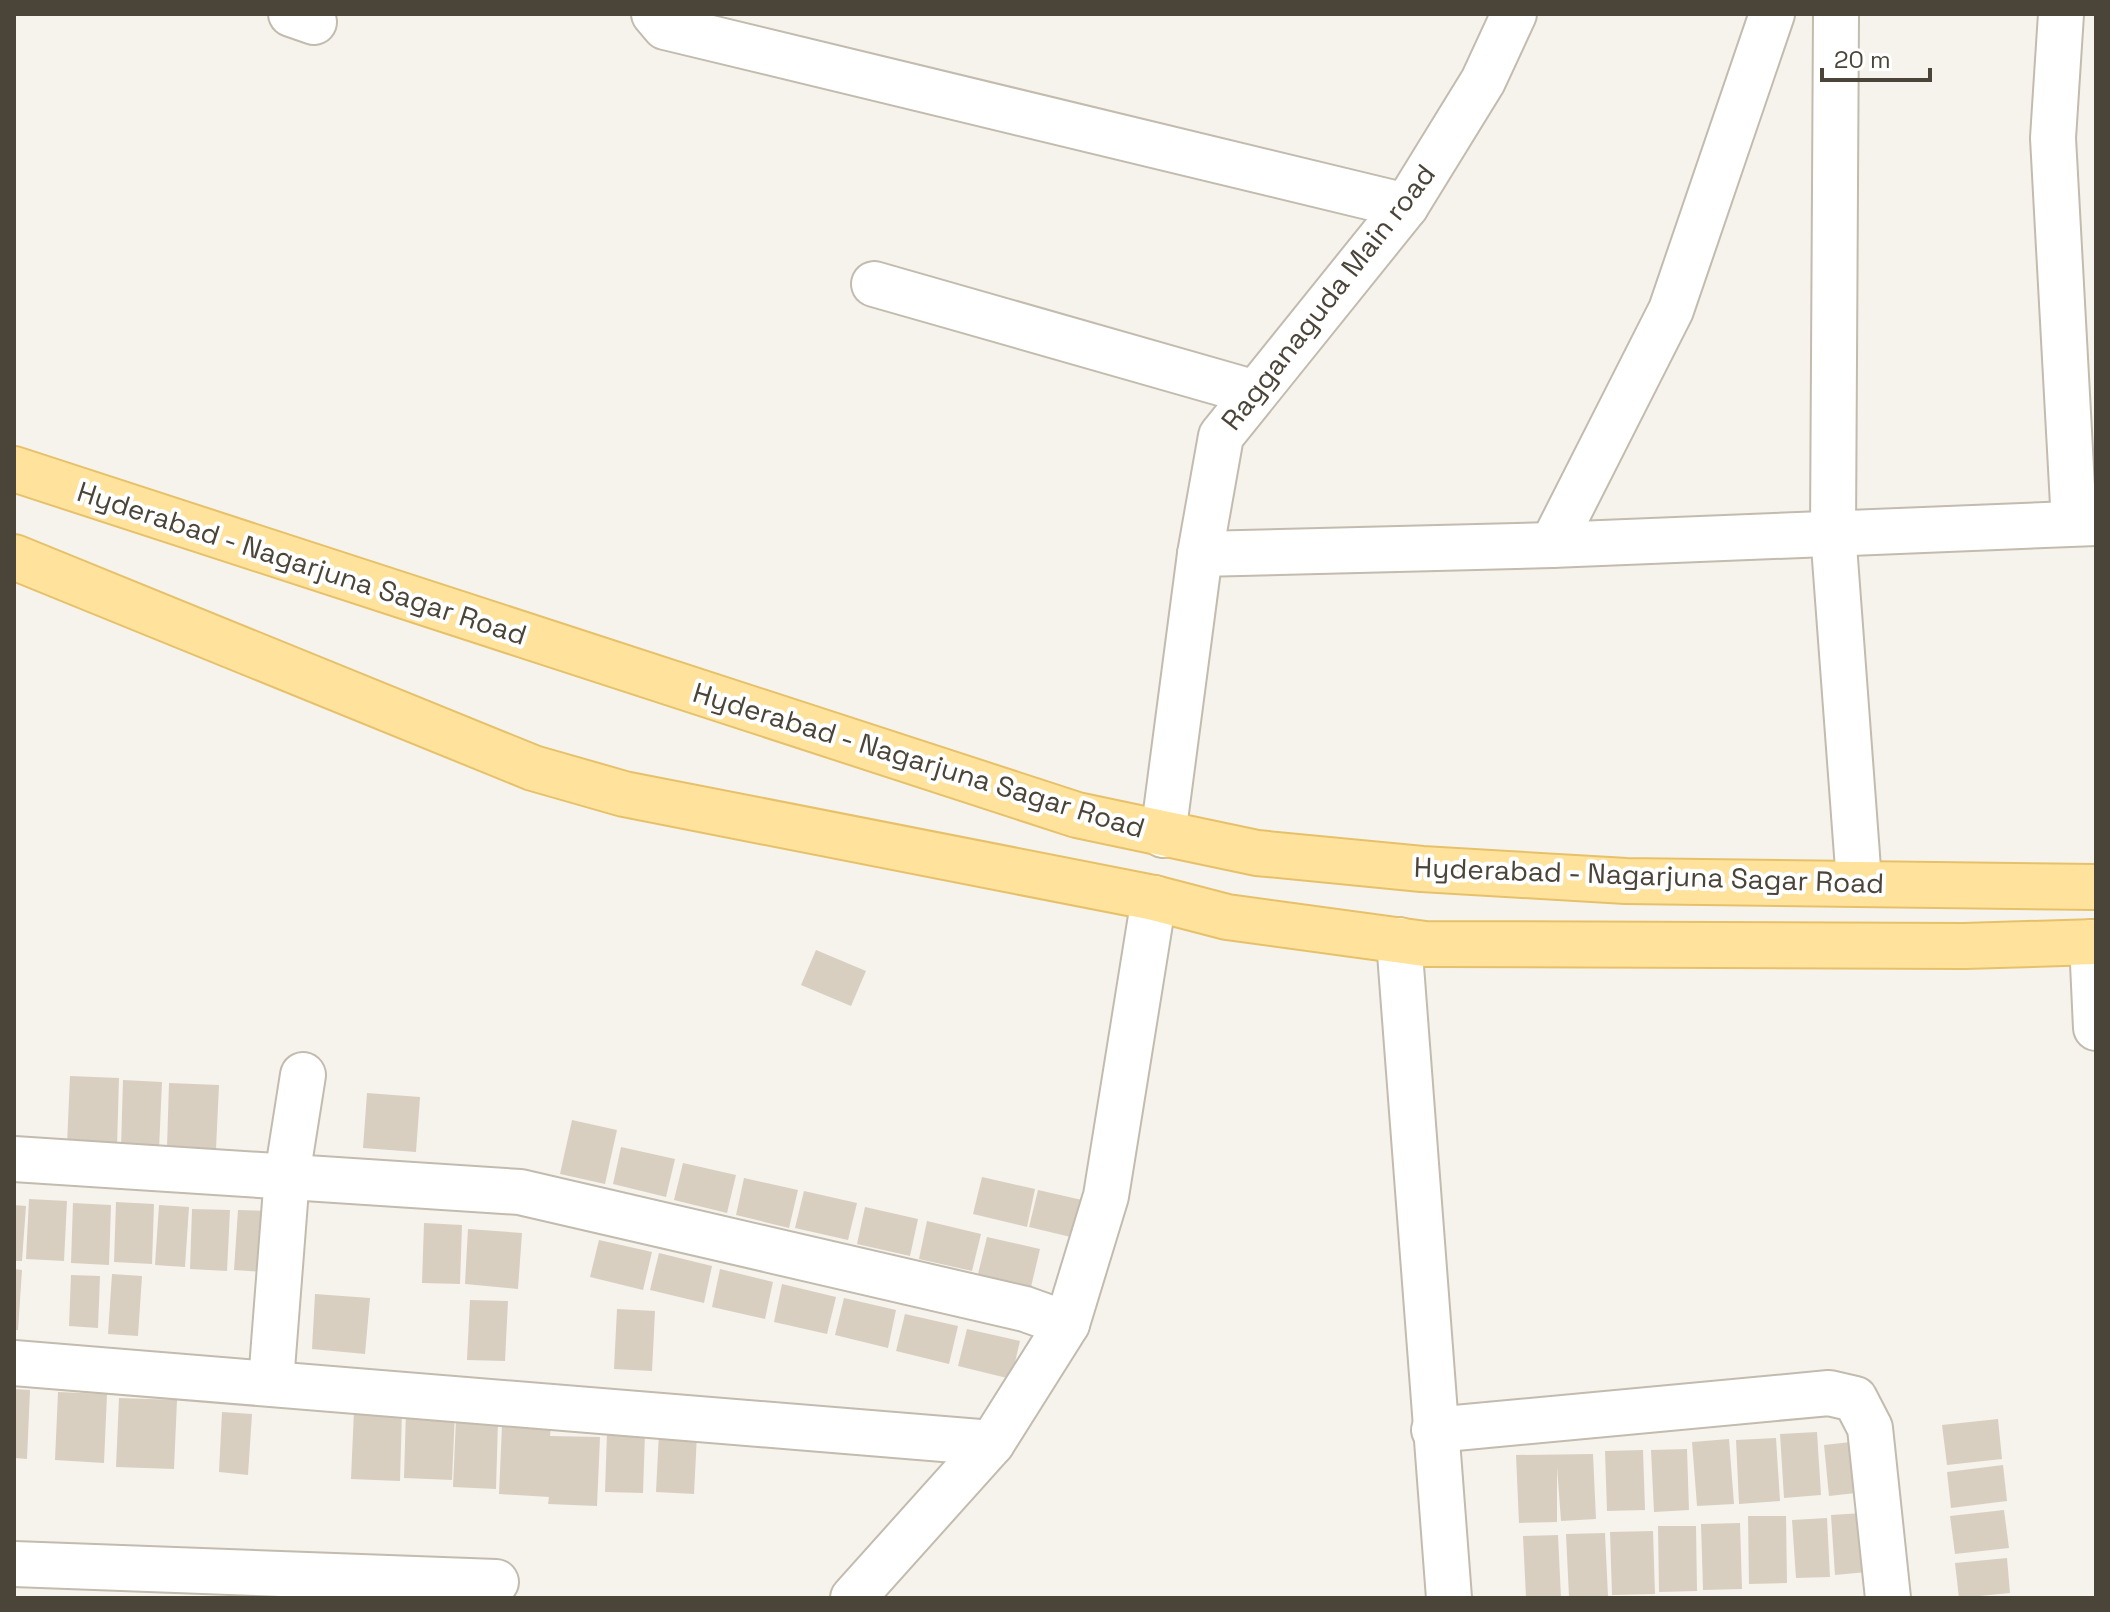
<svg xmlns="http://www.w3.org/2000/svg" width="2110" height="1612" viewBox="0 0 2110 1612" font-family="'Space Grotesk',sans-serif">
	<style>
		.building { fill: #d8cfc1 }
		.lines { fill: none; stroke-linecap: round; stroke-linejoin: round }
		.minor-casing { stroke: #c2bbae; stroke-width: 48 }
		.major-casing { stroke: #e6c16a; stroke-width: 48 }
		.minor { stroke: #fff; stroke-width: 44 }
		.major { stroke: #ffe39c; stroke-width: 44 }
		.labels { text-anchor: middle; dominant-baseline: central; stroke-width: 8; stroke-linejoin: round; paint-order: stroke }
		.street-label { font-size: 28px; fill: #4b4439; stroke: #fff }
	</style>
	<rect width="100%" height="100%" fill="#f6f3ec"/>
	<g class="building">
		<path d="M816 950 866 971 851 1006 801 985Z"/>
		<path d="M70 1076 119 1078 117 1147 67 1145Z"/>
		<path d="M123 1080 162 1082 159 1150 121 1148Z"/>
		<path d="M169 1083 219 1085 216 1149 167 1147Z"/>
		<path d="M367 1093 420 1097 416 1152 363 1148Z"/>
		<path d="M572 1120 617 1130 605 1184 560 1174Z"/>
		<path d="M621 1147 675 1159 666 1197 613 1184Z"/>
		<path d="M683 1163 736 1175 727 1213 674 1200Z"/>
		<path d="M982 1177 1035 1189 1027 1227 973 1214Z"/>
		<path d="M744 1178 798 1190 789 1228 736 1215Z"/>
		<path d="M1038 1190 1091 1202 1083 1240 1029 1227Z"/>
		<path d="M804 1191 857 1203 848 1240 795 1228Z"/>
		<path d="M29 1199 67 1201 64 1261 26 1259Z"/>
		<path d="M116 1202 154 1204 152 1264 114 1262Z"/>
		<path d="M73 1203 111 1205 109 1265 71 1263Z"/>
		<path d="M14 1205 26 1206 22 1261H14Z"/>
		<path d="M159 1205 189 1207 185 1267 155 1265Z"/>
		<path d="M865 1207 918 1219 910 1256 857 1244Z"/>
		<path d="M192 1209 230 1210 227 1271 190 1269Z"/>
		<path d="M238 1210 268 1211 264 1272 234 1270Z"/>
		<path d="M927 1221 981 1234 972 1271 919 1259Z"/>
		<path d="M424 1223 462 1225 460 1284 422 1283Z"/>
		<path d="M468 1229 522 1233 518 1289 465 1284Z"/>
		<path d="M987 1237 1040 1249 1031 1287 978 1274Z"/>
		<path d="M599 1240 652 1252 643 1290 590 1277Z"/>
		<path d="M659 1253 712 1266 704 1303 650 1290Z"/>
		<path d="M14 1269 22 1270 18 1330H14Z"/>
		<path d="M720 1269 773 1282 765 1319 712 1307Z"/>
		<path d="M112 1274 142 1276 138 1336 108 1334Z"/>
		<path d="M71 1275 100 1276 98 1328 69 1326Z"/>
		<path d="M782 1284 836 1297 827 1334 774 1322Z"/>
		<path d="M315 1294 370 1298 365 1354 312 1349Z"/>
		<path d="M844 1298 896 1310 888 1348 835 1335Z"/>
		<path d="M470 1300 508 1301 505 1361 467 1360Z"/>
		<path d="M617 1309 655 1311 652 1371 614 1369Z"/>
		<path d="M905 1314 958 1326 949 1364 896 1351Z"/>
		<path d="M967 1329 1020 1341 1011 1379 958 1366Z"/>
		<path d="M14 1389 30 1390 27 1459 14 1458Z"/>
		<path d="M58 1392 107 1394 104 1463 55 1460Z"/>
		<path d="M119 1398 177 1400 174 1469 116 1467Z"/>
		<path d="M354 1410 402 1412 400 1481 351 1479Z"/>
		<path d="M406 1410 455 1412 452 1480 404 1478Z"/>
		<path d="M222 1412 252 1414 248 1475 219 1472Z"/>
		<path d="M456 1419 498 1421 496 1489 453 1487Z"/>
		<path d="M1998 1419 2002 1459 1947 1465 1942 1425Z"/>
		<path d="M502 1425 551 1427 550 1436 600 1437 597 1506 548 1504 549 1497 499 1494Z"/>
		<path d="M607 1432 645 1433 643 1493 605 1492Z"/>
		<path d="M659 1432 697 1434 694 1494 656 1492Z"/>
		<path d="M1817 1432 1821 1495 1784 1498 1780 1434Z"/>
		<path d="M1776 1438 1780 1501 1739 1504 1736 1440Z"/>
		<path d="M1729 1439 1734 1504 1697 1506 1692 1442Z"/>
		<path d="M1860 1441 1865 1492 1829 1496 1824 1445Z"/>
		<path d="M1687 1449 1689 1510 1654 1512 1651 1450Z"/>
		<path d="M1643 1450 1645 1510 1607 1511 1605 1451Z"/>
		<path d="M1593 1454 1596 1519 1561 1521 1557 1467V1522L1519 1523 1516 1455Z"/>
		<path d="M2003 1465 2007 1501 1951 1508 1947 1472Z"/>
		<path d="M2004 1510 2009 1548 1955 1554 1950 1516Z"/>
		<path d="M1863 1513 1867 1572 1835 1575 1831 1515Z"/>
		<path d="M1748 1516H1786L1787 1583 1749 1584Z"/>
		<path d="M1827 1518 1830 1577 1796 1578 1792 1520Z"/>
		<path d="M1740 1523 1742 1589 1703 1590 1701 1524Z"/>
		<path d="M1658 1526H1696L1697 1591 1659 1592Z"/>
		<path d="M1653 1531 1655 1594 1612 1595 1610 1532Z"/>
		<path d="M1605 1533 1608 1596 1569 1597 1566 1534Z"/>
		<path d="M1558 1535 1561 1598H1526L1523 1536Z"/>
		<path d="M2007 1558 2010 1593 1959 1598 1955 1563Z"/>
	</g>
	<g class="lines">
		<defs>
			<g id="minor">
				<path d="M291 14 314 22"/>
				<path d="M654 14 665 27 1406 206"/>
				<path d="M1836 14 1833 532 1859 882"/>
				<path d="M2061 14 2053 138 2074 523"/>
				<path d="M874 284 1252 392"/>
				<path d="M1552 545 1671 310 1772 14"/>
				<path d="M1200 554 1552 545 2096 523"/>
				<path d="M1163 835 1200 554 1221 436 1406 206 1483 81 1514 14"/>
				<path d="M1399 940 1449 1598"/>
				<path d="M2092 942 2096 1028"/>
				<path d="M14 1159 520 1192 1025 1309 1067 1324"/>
				<path d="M14 1363 992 1443"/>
				<path d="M271 1382 287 1176 303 1075"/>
				<path d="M1434 1430 1829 1393 1855 1399 1870 1428 1888 1598"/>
				<path d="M14 1564 496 1582"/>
				<path d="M853 1598 992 1443 1067 1324 1106 1196 1154 898"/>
			</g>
			<g id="major">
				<path d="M14 469 1077 815 1257 853 1422 869 1626 881 2096 887"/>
				<path d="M14 557 533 768 624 794 1154 898 1227 917 1425 944 1964 946 2096 942"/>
			</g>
		</defs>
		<use href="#minor" class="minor-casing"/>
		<use href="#major" class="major-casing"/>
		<use href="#minor" class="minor"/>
		<use href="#major" class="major"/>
	</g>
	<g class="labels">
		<g class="street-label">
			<text transform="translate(1328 297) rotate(-52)">Ragganaguda Main road</text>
			<text transform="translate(302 563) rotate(18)">Hyderabad - Nagarjuna Sagar Road</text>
			<text transform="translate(919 760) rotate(17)">Hyderabad - Nagarjuna Sagar Road</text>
			<text transform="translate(1649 875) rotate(2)">Hyderabad - Nagarjuna Sagar Road</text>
		</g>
	</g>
	<rect width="2110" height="1612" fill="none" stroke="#4b4439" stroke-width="32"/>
	<path d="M1822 68v12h108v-12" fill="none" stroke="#4b4439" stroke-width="4"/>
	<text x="1834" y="68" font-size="24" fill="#4b4439" stroke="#ffffff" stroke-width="6" paint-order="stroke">20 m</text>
</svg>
